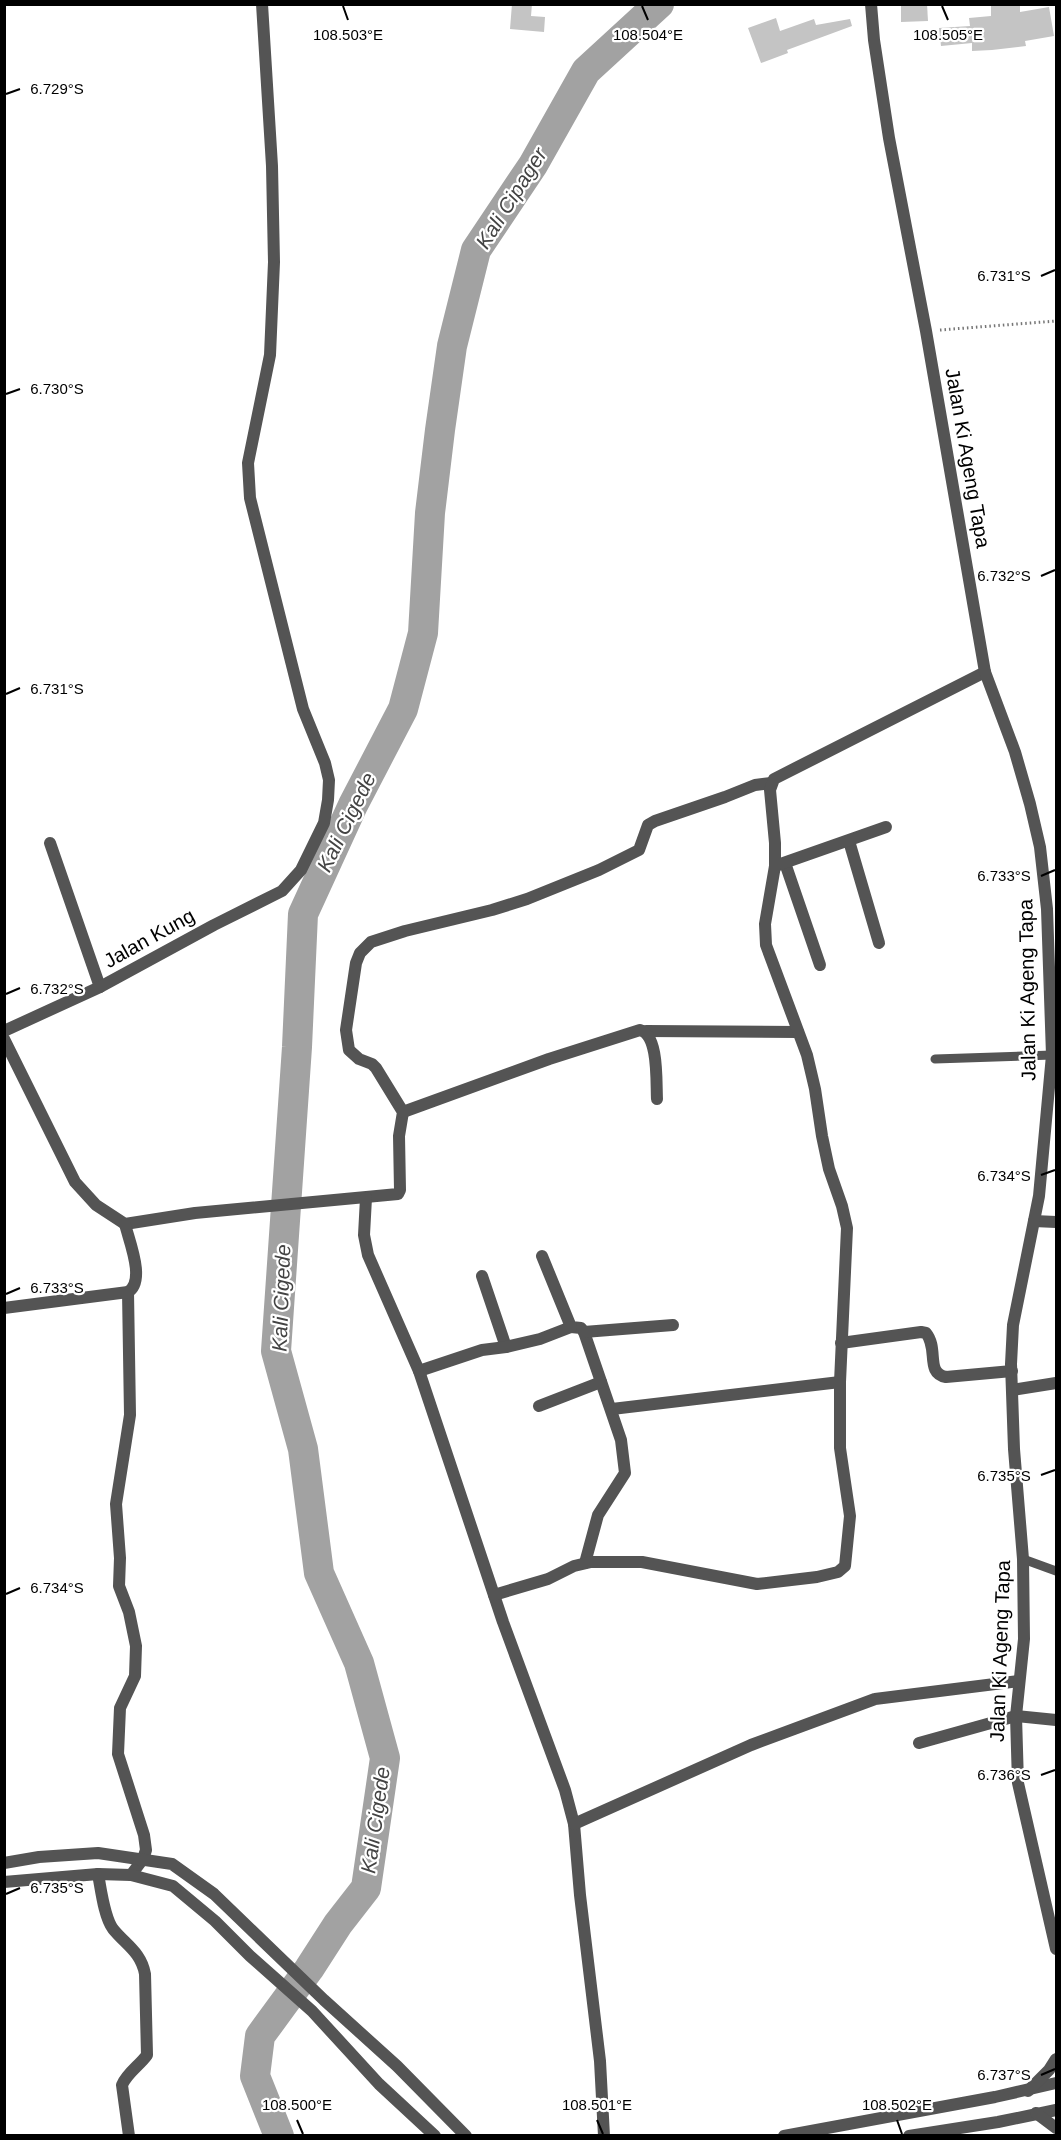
<svg xmlns="http://www.w3.org/2000/svg" width="1061" height="2140" viewBox="0 0 1061 2140" font-family="Arial,sans-serif">
	<style>
		.lines { fill: none; stroke-linecap: round; stroke-linejoin: round }
		.river { stroke: #a2a2a2; stroke-width: 30 }
		.building { fill: #c4c4c4 }
		.path { stroke: #767676; stroke-width: 3; stroke-dasharray: 1.5 3; stroke-linecap: butt }
		.service { stroke: #545454; stroke-width: 9 }
		.minor { stroke: #545454; stroke-width: 12 }
		.tertiary { stroke: #545454; stroke-width: 12 }
		.ticks { fill: none; stroke: #000; stroke-width: 2 }
		.labels { text-anchor: middle; dominant-baseline: central; stroke-width: 4.5; stroke-linejoin: round; paint-order: stroke }
		.street-label { font-size: 20px; fill: #000; stroke: #fff }
		.water-label { font-size: 21px; font-style: italic; fill: #434343; stroke: #fff }
		.ticks-label { font-size: 15px; text-anchor: middle; fill: #000; stroke: #fff; stroke-width: 4.5; stroke-linejoin: round; paint-order: stroke }
	</style>
	<rect width="100%" height="100%" fill="#fff"/>
	<g class="lines">
		<path class="river" d="M279 2136 255 2076 260 2036 309 1969 338 1924 366 1888 385 1758 359 1663 319 1573 303 1449 276 1351 297 1047 303 914 353 805 403 709 423 633 430 513 440 430 452 346 476 250 533 165 586 71 659 4"/>
	</g>
	<g class="building">
		<path d="M512 4H532L531 16 545 17 544 32 510 29Z"/>
		<path d="M901 4H927L928 21 901 22Z"/>
		<path d="M991 4H1020V12L1049 7 1054 36 1025 41 1026 46 992 50 972 51V43L941 46 939 28 970 26 969 18 991 16Z"/>
		<path d="M776 18 780 31 814 19 816 25 850 19 852 26 787 50 788 53 761 63 748 28Z"/>
	</g>
	<g class="lines">
		<path class="path" d="M940 330 1056 321"/>
		<g class="service">
			<path d="M935 1059 1052 1055"/>
			<path d="M1023 1559 1056 1571"/>
		</g>
		<g class="minor">
			<path d="M849 841 879 943"/>
			<path d="M50 843 100 987"/>
			<path d="M785 863 820 965"/>
			<path d="M775 866 886 827"/>
			<path d="M4 1031 100 987 214 925 282 891 301 870 324 823 328 800 329 780 325 763 303 709 250 498 248 463 270 355 274 262 272 166 262 4"/>
			<path d="M646 1031 798 1032"/>
			<path d="M4 1039 75 1182 96 1205 125 1224 195 1213 398 1194 400 1190 399 1136 403 1112 376 1068 372 1064 359 1059 349 1050 346 1030 356 963 360 953 371 942 405 931 492 910 527 899 599 870 639 850 648 825 655 821 725 797 755 785 771 783"/>
			<path d="M403 1112 549 1059 640 1030C659 1035 656 1082 657 1099"/>
			<path d="M366 1198 364 1235 368 1255 419 1371 503 1622 565 1790 574 1824 580 1895 600 2061 604 2136"/>
			<path d="M1034 1221 1056 1222"/>
			<path d="M542 1256 571 1327 581 1328 584 1332 621 1440 625 1473 598 1515 585 1563"/>
			<path d="M482 1276 506 1347"/>
			<path d="M128 1292 130 1415 116 1504 120 1558 119 1586 129 1612 136 1646 135 1676 120 1708 118 1754 144 1835 146 1850 143 1859 131 1875"/>
			<path d="M4 1308 128 1292C146 1281 129 1241 125 1224"/>
			<path d="M584 1332 673 1325"/>
			<path d="M841 1343 921 1332 926 1333C939 1349 925 1373 946 1377L1012 1371"/>
			<path d="M419 1371 482 1350 506 1347 540 1339 571 1327"/>
			<path d="M1012 1390 1056 1383"/>
			<path d="M539 1406 601 1382"/>
			<path d="M612 1409 840 1382"/>
			<path d="M494 1595 548 1579 574 1566 591 1562H642L757 1584 817 1577 838 1572 845 1566 850 1516 840 1448V1382L847 1228 842 1206 829 1169 822 1136 815 1089 807 1055 766 945 765 924 775 866V843L770 790 774 779 985 672"/>
			<path d="M919 1743 1016 1716 1056 1720"/>
			<path d="M574 1824 751 1745 875 1699 1019 1681"/>
			<path d="M4 1863 39 1857 98 1853 172 1864 214 1894 324 2000 397 2066 466 2136"/>
			<path d="M98 1874C101 1889 104 1917 113 1929 126 1945 141 1952 145 1974L147 2055C140 2065 127 2073 122 2085L129 2136"/>
			<path d="M4 1882 98 1874 131 1875 173 1886 215 1921 250 1956 312 2011 379 2084 435 2136"/>
			<path d="M784 2136 995 2097 1056 2083"/>
			<path d="M909 2136 998 2122 1056 2110"/>
		</g>
		<g class="tertiary">
			<path d="M871 4 874 40 889 138 926 331 985 672 1015 752 1030 804 1040 847 1047 909 1052 1055 1039 1196 1013 1325 1011 1364 1014 1449 1023 1559 1024 1639 1016 1716 1018 1783 1056 1949"/>
			<path d="M1028 2091 1049 2070 1056 2059"/>
			<path d="M1036 2113 1056 2128"/>
		</g>
	</g>
	<path class="ticks" d="M343 6 348 20M642 6 648 20M942 6 948 20M6 94 20 89M1041 276 1055 270M6 394 20 389M1041 576 1055 570M6 694 20 688M1041 876 1055 870M6 994 20 988M1041 1175 1055 1170M6 1294 20 1288M1041 1475 1055 1470M6 1594 20 1588M1041 1775 1055 1770M6 1894 20 1888M1041 2075 1055 2069M297 2120 303 2134M597 2120 603 2134M897 2120 902 2134"/>
	<g class="labels">
		<g class="street-label">
			<text transform="translate(968 458) rotate(80)">Jalan Ki Ageng Tapa</text>
			<text transform="translate(149 938) rotate(-29)">Jalan Kung</text>
			<text transform="translate(1027 990) rotate(-91)">Jalan Ki Ageng Tapa</text>
			<text transform="translate(1000 1651) rotate(-88)">Jalan Ki Ageng Tapa</text>
		</g>
		<g class="water-label">
			<text transform="translate(511 198) rotate(-58)">Kali Cipager</text>
			<text transform="translate(346 822) rotate(-64)">Kali Cigede</text>
			<text transform="translate(281 1298) rotate(-88)">Kali Cigede</text>
			<text transform="translate(375 1820) rotate(-82)">Kali Cigede</text>
		</g>
	</g>
	<g class="ticks-label">
		<text x="348" y="40">108.503°E</text>
		<text x="648" y="40">108.504°E</text>
		<text x="948" y="40">108.505°E</text>
		<text x="57" y="94">6.729°S</text>
		<text x="1004" y="281">6.731°S</text>
		<text x="57" y="394">6.730°S</text>
		<text x="1004" y="581">6.732°S</text>
		<text x="57" y="694">6.731°S</text>
		<text x="1004" y="881">6.733°S</text>
		<text x="57" y="994">6.732°S</text>
		<text x="1004" y="1181">6.734°S</text>
		<text x="57" y="1293">6.733°S</text>
		<text x="1004" y="1481">6.735°S</text>
		<text x="57" y="1593">6.734°S</text>
		<text x="1004" y="1780">6.736°S</text>
		<text x="57" y="1893">6.735°S</text>
		<text x="1004" y="2080">6.737°S</text>
		<text x="297" y="2110">108.500°E</text>
		<text x="597" y="2110">108.501°E</text>
		<text x="897" y="2110">108.502°E</text>
	</g>
	<rect width="1061" height="2140" fill="none" stroke="#000000" stroke-width="12"/>
</svg>
